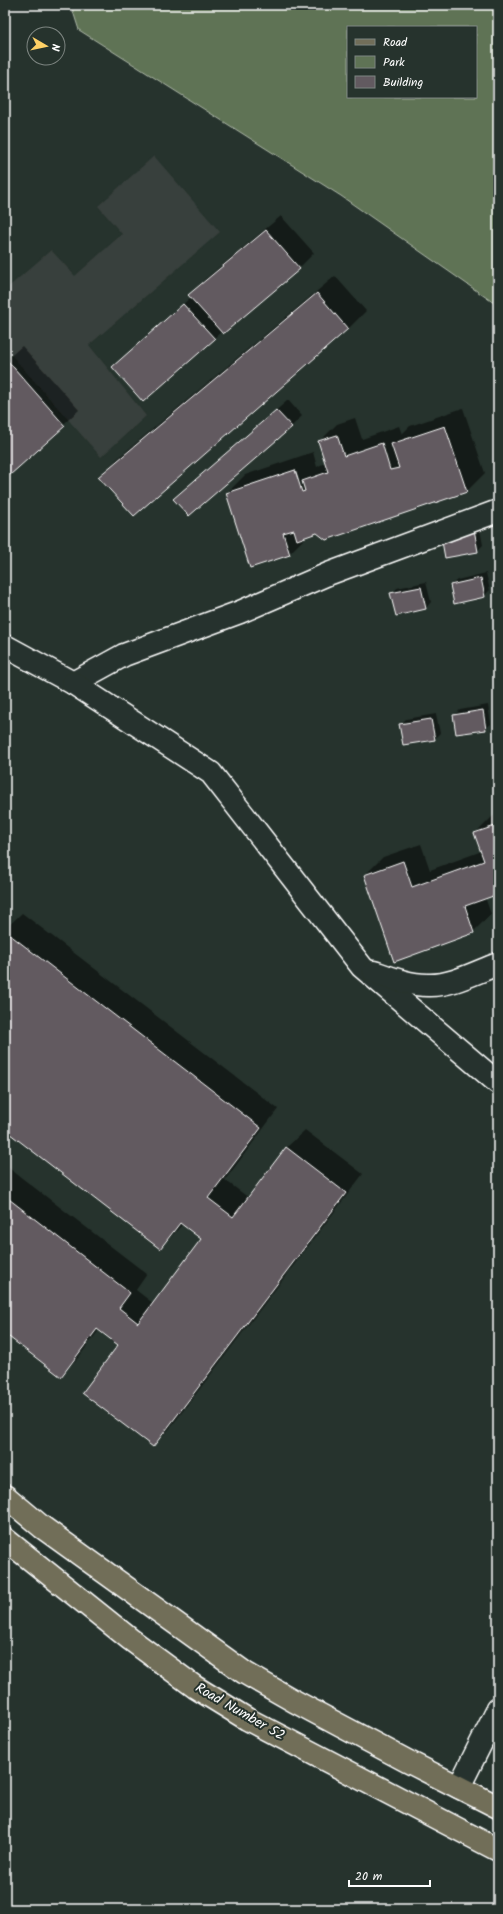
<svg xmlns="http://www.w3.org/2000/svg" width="503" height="1914" viewBox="0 0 503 1914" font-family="Kalam,sans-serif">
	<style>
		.built { fill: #383f3c }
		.green { fill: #5f7355; stroke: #afb9aa; fill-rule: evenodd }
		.shadow { fill: #0007 }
		.building { fill: #625a60; stroke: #fff }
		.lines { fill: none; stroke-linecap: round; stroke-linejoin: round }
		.minor-casing { stroke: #fff; stroke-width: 25 }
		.major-casing { stroke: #fff; stroke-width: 25 }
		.minor { stroke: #26332d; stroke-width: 22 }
		.major { stroke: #716e59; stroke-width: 22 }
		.labels { text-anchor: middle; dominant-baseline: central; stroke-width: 4; stroke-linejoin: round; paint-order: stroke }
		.street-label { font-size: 14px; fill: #fff; stroke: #26332d }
	</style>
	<rect width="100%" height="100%" fill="#26332d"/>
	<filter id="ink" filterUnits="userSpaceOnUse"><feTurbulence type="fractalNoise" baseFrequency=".025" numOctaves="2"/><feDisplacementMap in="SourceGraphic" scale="8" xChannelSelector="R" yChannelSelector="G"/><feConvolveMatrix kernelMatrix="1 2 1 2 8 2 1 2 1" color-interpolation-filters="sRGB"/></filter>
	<g filter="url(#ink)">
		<path class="built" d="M154 156 220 232 89 345 146 416 101 457 5 348V290L51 250 75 276 122 234 98 206Z"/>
		<path class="green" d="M71 5H498V314L494 303 341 196 79 30ZM348 27H476V97H348Z"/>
		<g class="shadow">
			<path d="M281 216 314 253 299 268 214 338 114 367 191 297 189 295 204 280Z"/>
			<path d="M335 276 366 311 348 329 135 515 100 477 117 459Z"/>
			<path d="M22 346 79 410 10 473 5 468V361Z"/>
			<path d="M288 400 302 416 291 427 175 499Z"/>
			<path d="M463 408 485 473 467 491 326 539 317 532 307 536 289 554 227 493 245 475 313 452 317 467 326 462 319 442 337 424 355 418 362 439 399 426 402 434 410 426Z"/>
			<path d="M479 524 483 545 477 551 446 557Z"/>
			<path d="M486 573 490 590 484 596 451 585 457 580Z"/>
			<path d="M426 582 431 602 426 608 392 594 397 588Z"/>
			<path d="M488 705 491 724 485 729 454 715 460 710Z"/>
			<path d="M436 714 440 733 434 739 400 725 406 719Z"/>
			<path d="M498 814V898L496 893 485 897 491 914 473 932 365 875 383 857 421 844 430 870 482 851 475 834 493 816Z"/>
			<path d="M22 913 278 1109 225 1180 249 1198 287 1147 305 1130 363 1174 170 1428 153 1446 120 1345 99 1330 78 1358 61 1375 5 1333V1165L147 1274 136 1290 154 1304 203 1239 183 1224 160 1248 5 1129V929Z"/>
		</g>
		<g class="building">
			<path d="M266 230 300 269 223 334 188 295Z"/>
			<path d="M317 293 348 329 134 516 98 477Z"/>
			<path d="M183 304 215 339 143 402 112 367Z"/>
			<path d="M7 360 65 426 10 475 5 470V362Z"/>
			<path d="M276 410 292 427 189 516 173 499Z"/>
			<path d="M445 426 467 492 326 540 317 533 297 540 294 530 283 533 290 555 250 568 226 493 295 470 302 492 305 491 302 481 328 472 318 441 337 435 344 456 382 443 390 470 399 468 391 444Z"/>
			<path d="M474 529 478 552 445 558 441 536Z"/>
			<path d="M481 578 485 597 454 604 450 585Z"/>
			<path d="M421 587 426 609 396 616 390 593Z"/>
			<path d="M483 710 486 730 456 734 453 715Z"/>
			<path d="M431 719 435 740 403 745 399 724Z"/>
			<path d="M498 825V901L496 895 465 906 474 933 394 962 364 875 403 861 412 887 484 861 474 833Z"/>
			<path d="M5 931 261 1128 208 1198 233 1217 286 1147 346 1193 153 1447 82 1393 118 1345 97 1329 61 1377 5 1334V1196L130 1293 119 1308 138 1323 201 1239 180 1223 160 1249 5 1130Z"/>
		</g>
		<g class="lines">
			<defs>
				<g id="minor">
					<path d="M5 646 73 683 124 655 240 612 328 574 498 511"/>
					<path d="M73 683 211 773 362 967 498 1083"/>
					<path d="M374 972C391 978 409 985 428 985 451 986 476 972 498 964"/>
					<path d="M459 1787 498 1709"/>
				</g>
				<g id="major">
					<path d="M5 1496 42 1527 245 1673 294 1701 407 1761 498 1807"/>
					<path d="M5 1539 130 1639 195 1687 247 1719 498 1850"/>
				</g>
			</defs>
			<use href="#minor" class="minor-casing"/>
			<use href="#major" class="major-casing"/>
			<use href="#minor" class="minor"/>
			<use href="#major" class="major"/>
		</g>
	</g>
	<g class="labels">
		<g class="street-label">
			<text transform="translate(240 1712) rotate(30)">Road Number 52</text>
		</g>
	</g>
	<rect width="503" height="1914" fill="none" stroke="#26332d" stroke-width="20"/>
	<rect x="10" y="10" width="483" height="1894" fill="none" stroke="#fff" stroke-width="1.5" filter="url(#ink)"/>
	<rect x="347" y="26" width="130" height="72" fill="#26332d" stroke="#7d8581"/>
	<rect x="355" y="39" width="20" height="6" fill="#716e59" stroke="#7d8581"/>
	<text x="383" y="46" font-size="12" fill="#ffffff">Road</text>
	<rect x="355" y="56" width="20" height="12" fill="#5f7355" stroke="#7d8581"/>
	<text x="383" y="66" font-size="12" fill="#ffffff">Park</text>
	<rect x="355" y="76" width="20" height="12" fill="#625a60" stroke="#7d8581"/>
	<text x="383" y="86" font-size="12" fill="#ffffff">Building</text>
	<g transform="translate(46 46) rotate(99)"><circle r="19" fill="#26332d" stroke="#7d8581"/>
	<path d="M0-3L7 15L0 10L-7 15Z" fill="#ffd166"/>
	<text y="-6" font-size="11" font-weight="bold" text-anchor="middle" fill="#ffffff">N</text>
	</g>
	<path d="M349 1880v6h81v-6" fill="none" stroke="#ffffff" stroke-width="2"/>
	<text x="355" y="1880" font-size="12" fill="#ffffff" stroke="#26332d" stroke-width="3" paint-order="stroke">20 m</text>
</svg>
